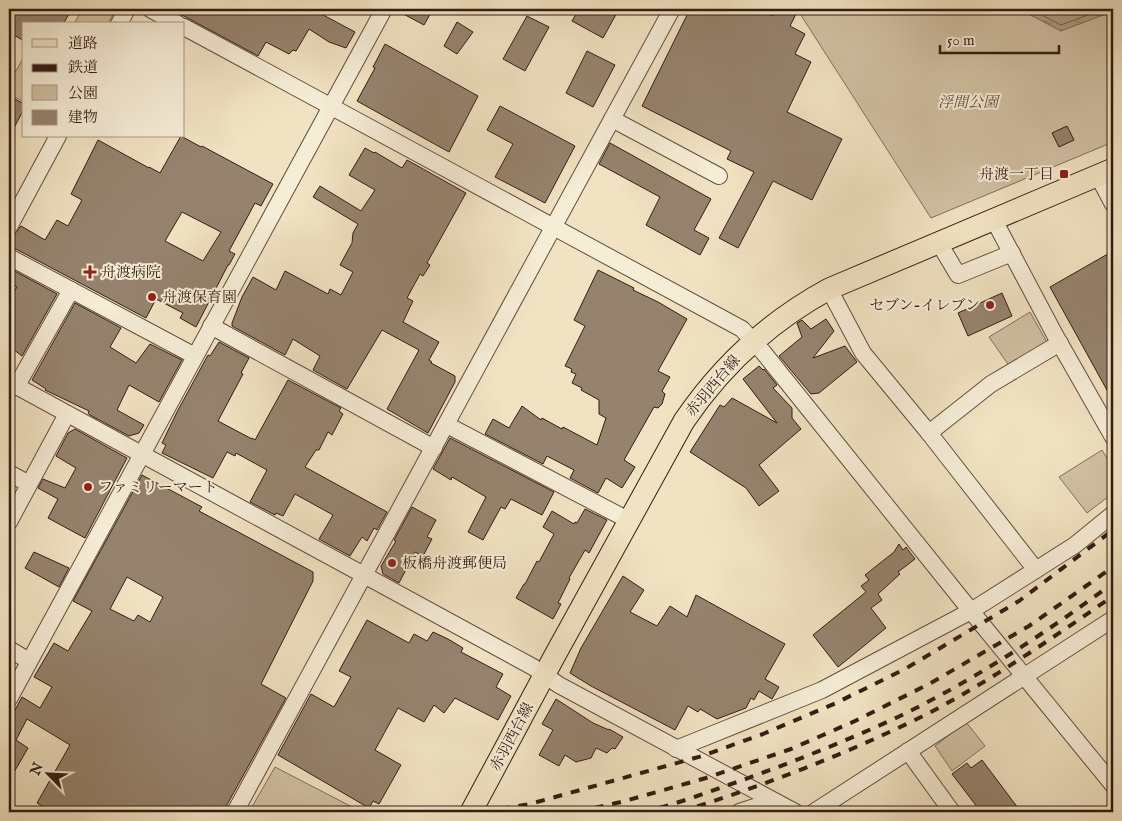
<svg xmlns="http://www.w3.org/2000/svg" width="1122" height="821" viewBox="0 0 1122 821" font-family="'IM FELL English','Noto Serif JP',serif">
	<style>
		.green { fill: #d1c1a4; stroke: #826e5c }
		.water { fill: url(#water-ripples); stroke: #7e6b58 }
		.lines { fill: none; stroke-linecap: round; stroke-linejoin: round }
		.shore { stroke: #725e4c; stroke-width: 1 }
		.building { fill: #96836e; stroke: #331c13; fill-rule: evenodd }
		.minor-casing { stroke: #624e3f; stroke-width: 18 }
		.major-casing { stroke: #331c13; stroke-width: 23 }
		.minor { stroke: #f6edd7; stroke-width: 16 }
		.major { stroke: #f1e3c2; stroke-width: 21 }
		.rail { stroke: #331c13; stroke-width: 4; stroke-dasharray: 9 9; stroke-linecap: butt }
		.poi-dot { fill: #8f2418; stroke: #f6edd7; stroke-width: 2 }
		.labels { text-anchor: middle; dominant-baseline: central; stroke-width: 4; stroke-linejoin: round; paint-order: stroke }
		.park-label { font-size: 15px; font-style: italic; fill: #624e3e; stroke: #f6edd7 }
		.poi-label { font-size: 15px; fill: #331c13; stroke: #f6edd7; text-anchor: start }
		.street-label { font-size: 15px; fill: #331c13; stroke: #f6edd7 }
	</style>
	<defs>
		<pattern id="water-ripples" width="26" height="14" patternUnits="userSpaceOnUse" patternTransform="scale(1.25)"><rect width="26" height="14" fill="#b09f86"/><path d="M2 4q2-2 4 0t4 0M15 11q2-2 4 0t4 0" fill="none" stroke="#90816c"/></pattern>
	</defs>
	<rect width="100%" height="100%" fill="#f1e3c2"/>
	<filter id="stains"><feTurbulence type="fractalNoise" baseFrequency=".004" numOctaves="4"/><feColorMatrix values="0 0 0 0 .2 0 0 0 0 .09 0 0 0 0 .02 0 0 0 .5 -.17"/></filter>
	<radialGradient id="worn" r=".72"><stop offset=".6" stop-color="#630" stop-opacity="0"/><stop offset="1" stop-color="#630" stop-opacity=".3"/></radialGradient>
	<g class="green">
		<path d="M82 9H116L108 24H74Z"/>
		<path d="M797 9H1113V142L931 218Z"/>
		<path d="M24 57V102L9 94V83Z"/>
		<path d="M1030 312 1048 344 1010 367 989 337Z"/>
		<path d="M1102 450 1113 468V493L1087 513 1059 477Z"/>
		<path d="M966 722 985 746 952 771 935 746Z"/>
		<path d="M275 767 356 809 352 812H249Z"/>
	</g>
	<path class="water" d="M1019 9H1106V14L1061 31Z"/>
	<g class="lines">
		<path class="shore" d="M1030 9 1061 25 1099 11 1101 9"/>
	</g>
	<g class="building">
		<path d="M9 9H72L63 24H24V41L9 32Z"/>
		<path d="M171 9H312L355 32 346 48 329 42 309 29 296 51 293 50 289 54 266 42 258 56Z"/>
		<path d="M394 9H433L424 25Z"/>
		<path d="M579 9H619L603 38 572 21Z"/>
		<path d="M690 9H760L773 16 776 9H785L796 14 790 26 805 34 795 54 811 62 787 112 842 139 812 200 773 181 738 248 719 238 754 172 727 159 731 151 642 106Z"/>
		<path d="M527 16 549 27 525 71 503 59Z"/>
		<path d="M457 22 473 32 457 54 444 46Z"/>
		<path d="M385 44 478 96 449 152 357 101 375 68 373 67Z"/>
		<path d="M587 51 615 65 593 107 566 93Z"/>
		<path d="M9 96 24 104V109L9 137Z"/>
		<path d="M500 106 575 146 545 203 495 177 513 144 487 130Z"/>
		<path d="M1067 126 1074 140 1059 147 1052 133Z"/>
		<path d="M181 136 201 147 202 146 273 184 261 206 255 203 229 251 235 254 229 265H228L196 327 180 318 183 313 156 299 146 318 14 248 9 247V241L21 226 45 240 57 220 68 226 82 200 71 194 98 140 149 168V167L160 173ZM182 212 221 232 203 261 165 241Z"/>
		<path d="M610 143 711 199 694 230 709 238 700 255 646 225 660 197 599 164Z"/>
		<path d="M365 148 374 153 375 152 402 168 407 160 466 193 427 263 430 265 423 276 420 274 407 298 413 301 403 322 439 342 429 360 432 362 431 363 455 376V382L428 433 387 409 419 350 382 330 347 389 313 370 320 356 293 339 285 355 232 326V323L242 297 253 277 276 290 285 271 328 294 330 289 341 295 353 272 340 265 352 243 353 233 358 224 313 197 320 186 361 211 375 190 349 175Z"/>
		<path d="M1113 251V401L1050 287Z"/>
		<path d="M9 268 57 294 22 356 9 346V300L17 287 9 283Z"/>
		<path d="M598 270 634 288 633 290 658 302 687 319 658 371 670 377 662 391 665 394 662 404 658 408 654 407 624 460 635 467 622 488 606 478 598 493 570 478 574 470 547 456 543 464 485 434 493 419 509 428 522 406 541 420 542 418 562 429 563 427 597 445 606 418 599 414V400L581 390 582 388 572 383 576 374 571 372 572 369 565 366 585 326 574 320Z"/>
		<path d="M1002 293 1012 316 968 336 958 313Z"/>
		<path d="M75 303 121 328 110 347 136 363 150 344 182 360 159 402 129 385 117 410 144 425 139 433 129 436 90 415 88 413 89 411 45 390 46 389 32 380Z"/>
		<path d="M826 319 834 331 813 358 845 346 857 362 819 393 811 394 779 356 802 337 797 323 802 320 811 329Z"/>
		<path d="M219 342 249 358 241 373 243 374 218 421 252 439V438L255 440 288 380 341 408 339 411 343 414 332 435 328 432 319 450H316L305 467 387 512 377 530 374 528 367 541 362 537 350 556 319 539 333 515 295 494 283 516 276 513 275 515 250 502 267 470 236 453 235 456 227 452 213 478 162 453 166 445 162 443 177 412 208 355 210 356Z"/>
		<path d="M759 366 763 370 764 369 777 385 773 388 792 408V418L801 429 759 465 779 491 759 506 746 488 690 452 720 405 724 407 732 398 777 423 743 379Z"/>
		<path d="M75 429 127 458 85 538 48 518 58 499 38 488 43 479 65 488 76 468 56 456 68 433Z"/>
		<path d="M450 438 554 492 542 515 511 499 505 509 501 507 483 540 468 532 486 497 452 477 451 480 433 469Z"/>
		<path d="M142 475 202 507 199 511 313 572V581L261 684 286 698 223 812H54L37 803 70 745 27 719 16 740 28 748 9 781V721L22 697 40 708 52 687 34 677 54 643 68 651 92 611 73 601ZM127 577 163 597 150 622 138 615 134 621 110 609Z"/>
		<path d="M412 507 436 520 427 537 432 539 423 556 415 552 399 583 383 574 381 566 396 541 394 540Z"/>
		<path d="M585 509 607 520 589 553 585 550 569 578 570 579 558 603 561 604 553 619 516 598 524 584H525L537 561 539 562 554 534 543 527 552 511 574 524 575 522 577 523Z"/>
		<path d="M899 544 903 550 906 547 915 559 898 572 900 574 878 594 882 600 871 608 886 628 838 667 813 635 866 592 861 586 869 580 865 575 894 552Z"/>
		<path d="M34 552 69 568 59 587 25 568Z"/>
		<path d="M623 576 644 590 630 612 657 626 670 606 687 617 696 595 785 644 765 679 779 687 772 699 759 691 754 700 751 698 746 708 717 719 700 709 698 712 688 706 675 730 591 686 570 673 581 648Z"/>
		<path d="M367 620 409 643 414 634 427 641 433 632 448 639 463 648 461 652 503 674 496 687 511 696 498 720 455 698 444 713 434 705 424 722 398 708 375 750 401 765 379 804 373 801 369 808 278 755 311 694 334 707 351 677 339 671Z"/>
		<path d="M556 699 593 723 609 730V729L623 737 615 749 612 748 607 753 596 748 591 758 576 762 565 755 559 766 539 755 553 730 542 724Z"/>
		<path d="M982 760 1021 812H981L952 774 967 763 971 768Z"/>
	</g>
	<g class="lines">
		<defs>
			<g id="minor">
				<path d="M150 9 178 24"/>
				<path d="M119 24 127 9"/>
				<path d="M184 27 742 329 763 352 971 611 1113 785"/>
				<path d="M612 119 719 176"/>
				<path d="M1098 176 1113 204"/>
				<path d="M994 220 1055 335 1113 437"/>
				<path d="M9 227 58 136"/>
				<path d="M939 243 958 275 1012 253"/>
				<path d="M9 257 195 356"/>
				<path d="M829 289 863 353 929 433 1036 570"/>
				<path d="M211 326 434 448"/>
				<path d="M9 382 533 667 559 685 795 812"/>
				<path d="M16 387 71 290"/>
				<path d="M447 425 630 521"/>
				<path d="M929 433 991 384 1060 343"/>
				<path d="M9 473 29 484"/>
				<path d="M9 522 67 414"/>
				<path d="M9 649 29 661"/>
				<path d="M9 699 384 9"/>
				<path d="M676 749 822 690 971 611 1075 545 1113 514"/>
				<path d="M908 751 952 812"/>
				<path d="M235 812 672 9"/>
				<path d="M739 812 773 801"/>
				<path d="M814 812 1113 619"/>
			</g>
			<path id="major" d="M471 812 554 657 684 421C722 365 770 321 829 289L1113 169"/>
		</defs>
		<use href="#minor" class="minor-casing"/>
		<use href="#major" class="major-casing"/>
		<use href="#minor" class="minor"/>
		<use href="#major" class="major"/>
		<g class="rail">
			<path d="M483 812 530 804 702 756 763 734 836 703 905 669 1019 601 1113 530"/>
			<path d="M577 812 625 801 706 778 791 749 855 721 929 684 1029 626 1113 567"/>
			<path d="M642 812C675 805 708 792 740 781 793 762 846 741 898 717 974 680 1046 633 1113 583"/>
			<path d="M680 812C765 785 847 754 927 714 992 680 1054 637 1113 596"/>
		</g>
	</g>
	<g class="poi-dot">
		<rect x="1059" y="169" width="10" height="10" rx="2.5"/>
		<path d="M87.5 264.5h5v5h5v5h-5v5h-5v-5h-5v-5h5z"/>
		<circle cx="152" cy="297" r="5"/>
		<circle cx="990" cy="305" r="5"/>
		<circle cx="88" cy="487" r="5"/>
		<circle cx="392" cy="563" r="5"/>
	</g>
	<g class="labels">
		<g class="park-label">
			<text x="968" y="102">浮間公園</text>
		</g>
		<g class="poi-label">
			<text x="1054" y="174" text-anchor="end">舟渡一丁目</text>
			<text x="101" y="272">舟渡病院</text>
			<text x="162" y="297">舟渡保育園</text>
			<text x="980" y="305" text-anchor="end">セブン-イレブン</text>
			<text x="98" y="487">ファミリーマート</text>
			<text x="402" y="563">板橋舟渡郵便局</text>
		</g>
		<g class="street-label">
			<text transform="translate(713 386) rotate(-50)">赤羽西台線</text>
			<text transform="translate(512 737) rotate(-62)">赤羽西台線</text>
		</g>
	</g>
	<rect width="1122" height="821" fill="none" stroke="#f1e3c2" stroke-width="30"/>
	<rect x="10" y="10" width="1102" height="801" fill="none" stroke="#331c13" stroke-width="2.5"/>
	<rect x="15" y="15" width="1092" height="791" fill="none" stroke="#331c13"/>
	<rect x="22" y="22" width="162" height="115" fill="#f6edd7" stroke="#a89989"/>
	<rect x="32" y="39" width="25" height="8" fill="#f1e3c2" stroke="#a89989"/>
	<text x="68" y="48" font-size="15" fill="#331c13">道路</text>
	<rect x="32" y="64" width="25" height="8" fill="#331c13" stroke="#a89989"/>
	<text x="68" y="72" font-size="15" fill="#331c13">鉄道</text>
	<rect x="32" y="85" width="25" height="15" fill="#d1c1a4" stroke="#a89989"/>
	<text x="68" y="98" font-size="15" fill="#331c13">公園</text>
	<rect x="32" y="110" width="25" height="15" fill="#96836e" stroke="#a89989"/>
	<text x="68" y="122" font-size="15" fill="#331c13">建物</text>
	<g transform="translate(48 774) rotate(294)" stroke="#f6edd7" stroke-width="4" paint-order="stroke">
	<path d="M0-4L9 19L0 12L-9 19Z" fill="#331c13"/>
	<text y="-8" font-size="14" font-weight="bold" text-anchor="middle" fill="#331c13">N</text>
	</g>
	<path d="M940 45v8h119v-8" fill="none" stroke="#331c13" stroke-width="2.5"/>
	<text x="947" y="45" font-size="15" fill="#331c13" stroke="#f6edd7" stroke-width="4" paint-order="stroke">50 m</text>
	<rect width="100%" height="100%" filter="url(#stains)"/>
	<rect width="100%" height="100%" fill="url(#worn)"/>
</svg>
